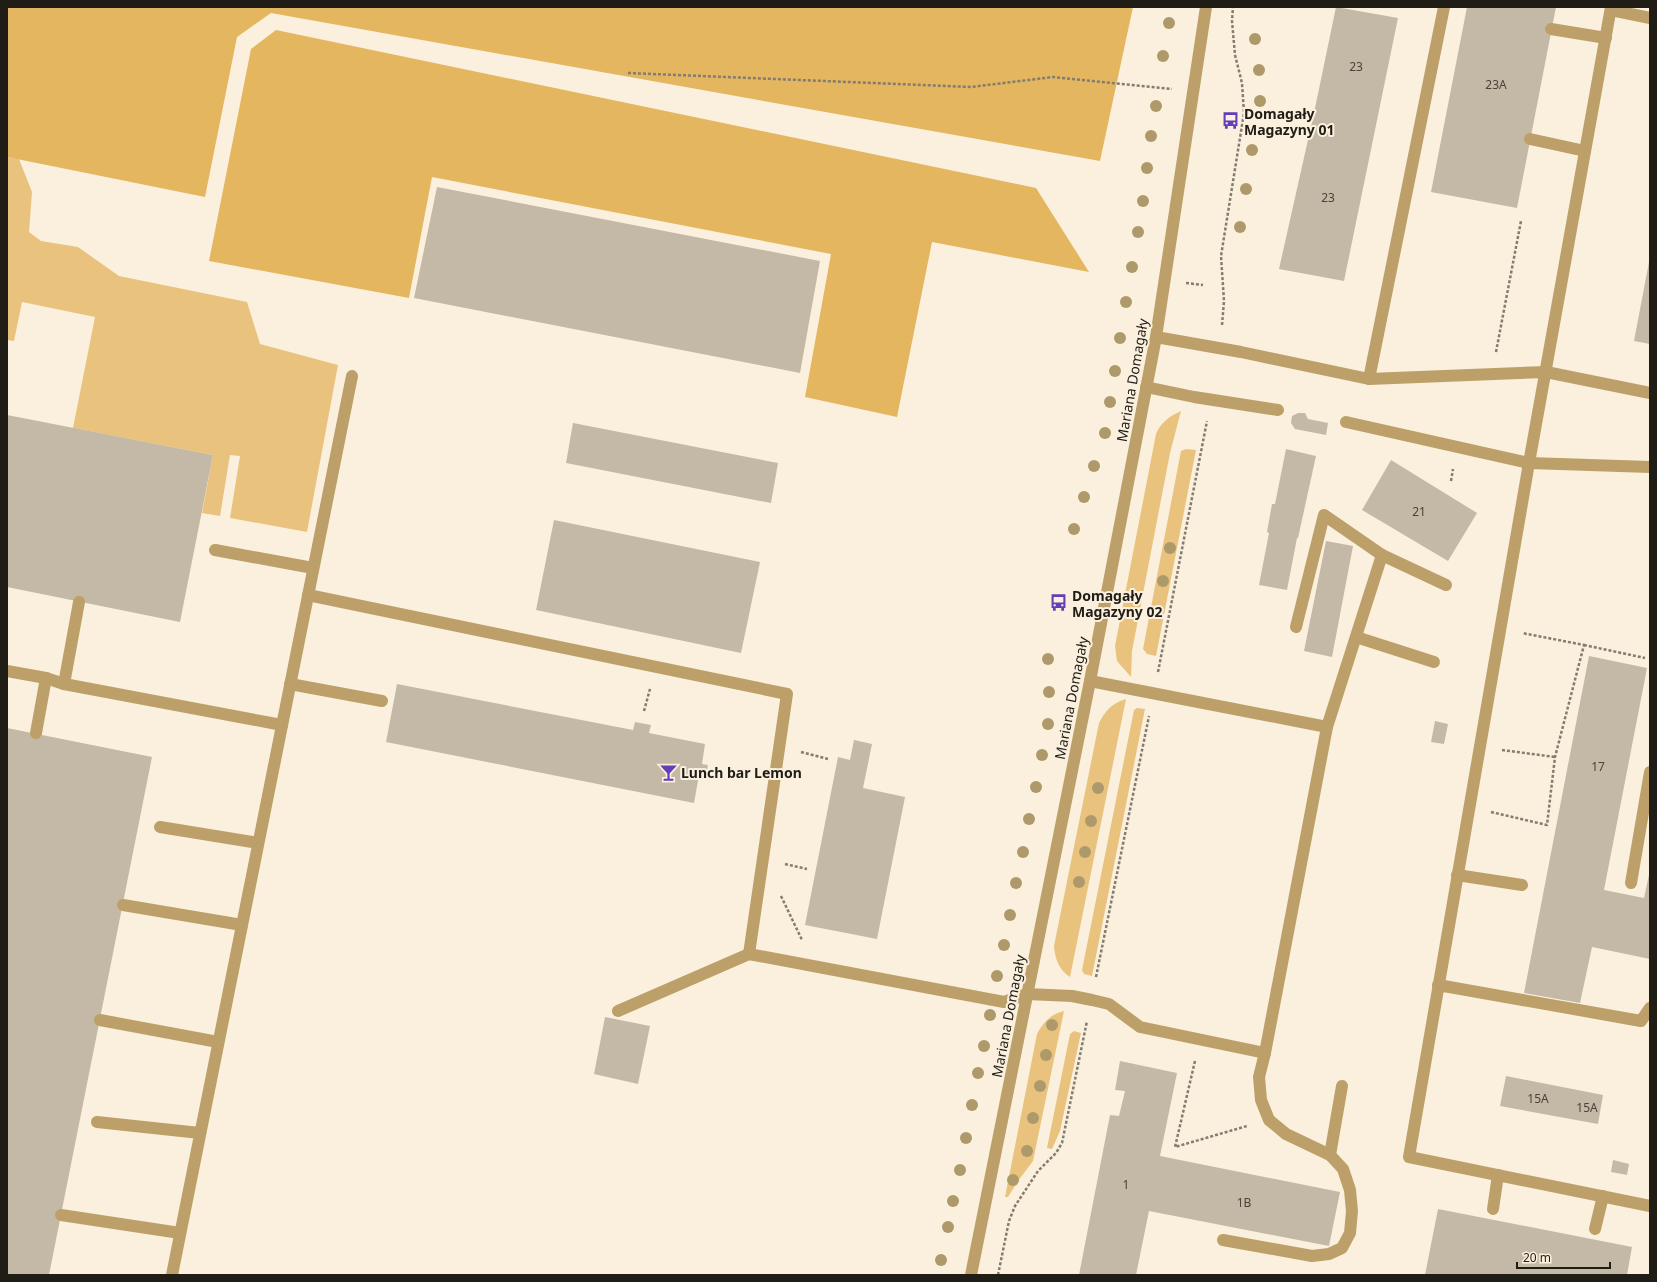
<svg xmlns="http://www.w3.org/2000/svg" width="1657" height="1282" viewBox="0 0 1657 1282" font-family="'Noto Sans',sans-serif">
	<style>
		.green { fill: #e9c37e }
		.forest { fill: #e4b65f }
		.building { fill: #c4b9a7 }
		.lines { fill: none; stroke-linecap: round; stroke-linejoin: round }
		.path { stroke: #837c70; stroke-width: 2.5; stroke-dasharray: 3 2; stroke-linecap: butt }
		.minor { stroke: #bda069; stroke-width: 12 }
		.tree { fill: #ae996a }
		.labels { text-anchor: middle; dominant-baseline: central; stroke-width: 4; stroke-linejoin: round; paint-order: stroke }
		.number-label { font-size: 12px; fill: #49433a }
		.poi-label { font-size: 14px; font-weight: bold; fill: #201c16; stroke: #faf0dd; text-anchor: start }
		.street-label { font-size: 14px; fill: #201c16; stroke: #faf0dd }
	</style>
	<rect width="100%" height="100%" fill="#faf0dd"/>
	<g class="green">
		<path d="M7 157 19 159 32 192 29 232 41 241 78 247 119 276 247 302 260 344 338 365 307 532 230 518 240 456 230 455 220 516 202 513 213 455 73 428 95 317 22 302 14 341 7 340Z"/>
		<path d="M1181 411 1170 453 1132 651 1131 677 1117 661 1115 646 1156 434C1161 422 1170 416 1181 411Z"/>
		<path d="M1186 449 1196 450 1156 656 1147 654 1143 649 1181 451Z"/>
		<path d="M1126 699 1070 977C1059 970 1055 959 1054 946L1099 723C1105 711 1112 703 1126 699Z"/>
		<path d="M1137 708 1145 709 1092 976 1084 974 1082 970 1134 710Z"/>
		<path d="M1064 1011 1033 1161 1018 1181 1008 1197H1005L1037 1034C1043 1022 1051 1014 1064 1011Z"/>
		<path d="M1074 1031 1081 1033 1060 1131 1052 1149 1047 1148 1070 1034Z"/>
	</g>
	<g class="forest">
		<path d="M7 7H1133L1100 161 271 13 237 37 205 197 7 157Z"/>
		<path d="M276 30 1036 188 1089 272 932 242 897 417 805 397 831 254 432 177 409 298 209 261 251 49Z"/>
	</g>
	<g class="building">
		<path d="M1336 7 1398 18 1344 281 1279 269 1314 113Z"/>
		<path d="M1467 7H1556L1517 208 1431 192Z"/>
		<path d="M437 187 820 261 800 373 414 298Z"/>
		<path d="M1649 262H1650V344L1634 341Z"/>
		<path d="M1298 413H1305L1308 419 1328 423 1326 435 1295 429 1291 423 1292 416Z"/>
		<path d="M7 415 213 455 180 622 7 587Z"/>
		<path d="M573 423 778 463 771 503 566 463Z"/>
		<path d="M1286 449 1316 456 1298 538H1297L1287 590 1259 585 1269 533 1267 532 1272 504H1275Z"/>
		<path d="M1391 460 1477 513 1448 561 1362 510Z"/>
		<path d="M554 520 760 562 741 653 536 610Z"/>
		<path d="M1326 541 1353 546 1332 657 1304 651Z"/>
		<path d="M1589 656 1647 668 1604 890 1644 898 1650 870V959L1592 947 1580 1003 1524 993Z"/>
		<path d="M397 684 633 730 635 722 651 725 649 733 705 744 702 764 708 765 706 775H699L694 803 386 742Z"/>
		<path d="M1435 721 1448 724 1444 744 1431 742Z"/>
		<path d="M7 728 152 757 49 1275H7Z"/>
		<path d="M854 740 872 744 863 788 905 797 877 939 805 925 838 757 850 760Z"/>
		<path d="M605 1017 650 1026 638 1084 594 1074Z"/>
		<path d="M1120 1061 1177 1073 1160 1156 1340 1192 1329 1246 1149 1211 1136 1275H1079L1110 1115 1119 1116 1125 1091 1115 1090Z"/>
		<path d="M1506 1076 1603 1095 1598 1124 1500 1106Z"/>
		<path d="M1613 1160 1629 1164 1627 1175 1611 1172Z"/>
		<path d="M1438 1209 1632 1247 1627 1275H1425Z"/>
	</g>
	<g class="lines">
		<g class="path">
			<path d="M628 73 971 87 1053 77 1172 89"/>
			<path d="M1186 283 1203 285"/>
			<path d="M1222 325 1224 301 1221 256 1244 113 1242 83 1235 55 1232 21 1233 7"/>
			<path d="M1496 352 1521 221"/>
			<path d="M1451 481 1453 469"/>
			<path d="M1584 645 1645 658"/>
			<path d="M1158 672 1207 421"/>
			<path d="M644 711 650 689"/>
			<path d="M1502 750 1555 757"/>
			<path d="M801 752 828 759"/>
			<path d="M1491 812 1547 825 1555 757 1584 645 1522 633"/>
			<path d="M785 864 807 869"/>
			<path d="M781 896 802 940"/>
			<path d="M1096 977 1149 716"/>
			<path d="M1195 1061 1175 1147 1247 1126"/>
			<path d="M998 1275 1009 1221 1015 1206 1038 1171 1056 1153 1062 1143 1087 1021"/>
		</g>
		<g class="minor">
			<path d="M1611 7 1529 463 1409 1157 1650 1206"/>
			<path d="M1611 10 1650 18"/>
			<path d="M1551 29 1606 38"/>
			<path d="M1530 139 1585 151"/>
			<path d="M1156 337 1241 352 1369 379 1546 372 1650 393"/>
			<path d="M1369 379 1444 7"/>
			<path d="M1146 387 1194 397 1278 410"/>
			<path d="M1346 422 1529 463 1650 467"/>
			<path d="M215 550 313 568"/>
			<path d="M1382 555 1446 585"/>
			<path d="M308 595 787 694 749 954 1004 1002 1027 994 1072 996 1092 1000 1109 1004 1140 1027 1265 1053 1327 727 1090 681"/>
			<path d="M1296 627 1324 515 1382 555 1327 727"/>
			<path d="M1356 637 1434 662"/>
			<path d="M7 671 46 678 64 684 282 725"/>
			<path d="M64 684 79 602"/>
			<path d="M290 684 382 701"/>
			<path d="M36 733 46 678"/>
			<path d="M160 827 258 843"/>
			<path d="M1457 875 1522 885"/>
			<path d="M1631 883 1650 772"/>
			<path d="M123 905 242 925"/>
			<path d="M1438 985 1641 1021 1650 1008"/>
			<path d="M618 1011 749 954"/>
			<path d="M100 1020 218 1042"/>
			<path d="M97 1122 200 1133"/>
			<path d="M1330 1155 1342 1086"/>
			<path d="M1493 1209 1498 1175"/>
			<path d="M61 1215 180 1233"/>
			<path d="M1595 1229 1603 1196"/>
			<path d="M1223 1240 1312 1256 1329 1254 1342 1248 1350 1233 1352 1211 1350 1190 1343 1169 1330 1155 1286 1134 1269 1120 1261 1100 1259 1077 1265 1053"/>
			<path d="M172 1275 352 376"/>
			<path d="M971 1275 1090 681 1156 337 1206 7"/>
		</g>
	</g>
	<g class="tree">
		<circle cx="1169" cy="23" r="6"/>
		<circle cx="1255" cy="39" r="6"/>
		<circle cx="1163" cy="56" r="6"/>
		<circle cx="1259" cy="70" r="6"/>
		<circle cx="1260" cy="101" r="6"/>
		<circle cx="1156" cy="106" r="6"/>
		<circle cx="1151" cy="136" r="6"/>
		<circle cx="1252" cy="150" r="6"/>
		<circle cx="1147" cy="168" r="6"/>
		<circle cx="1246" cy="189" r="6"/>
		<circle cx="1143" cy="201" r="6"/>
		<circle cx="1240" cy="227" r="6"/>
		<circle cx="1138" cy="232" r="6"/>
		<circle cx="1132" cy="267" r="6"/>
		<circle cx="1126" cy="302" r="6"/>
		<circle cx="1120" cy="338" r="6"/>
		<circle cx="1115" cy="371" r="6"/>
		<circle cx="1110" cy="402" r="6"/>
		<circle cx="1105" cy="433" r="6"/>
		<circle cx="1094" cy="466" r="6"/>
		<circle cx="1084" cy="497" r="6"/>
		<circle cx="1074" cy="529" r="6"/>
		<circle cx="1170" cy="548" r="6"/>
		<circle cx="1163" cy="581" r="6"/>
		<circle cx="1048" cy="659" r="6"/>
		<circle cx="1049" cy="692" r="6"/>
		<circle cx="1048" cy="724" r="6"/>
		<circle cx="1042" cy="755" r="6"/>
		<circle cx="1036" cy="787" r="6"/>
		<circle cx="1098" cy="788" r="6"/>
		<circle cx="1029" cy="819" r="6"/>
		<circle cx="1091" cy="821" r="6"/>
		<circle cx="1023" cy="852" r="6"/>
		<circle cx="1085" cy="852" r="6"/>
		<circle cx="1079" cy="882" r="6"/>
		<circle cx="1016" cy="883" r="6"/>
		<circle cx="1010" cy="915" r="6"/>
		<circle cx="1004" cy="945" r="6"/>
		<circle cx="997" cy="976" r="6"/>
		<circle cx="990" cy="1015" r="6"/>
		<circle cx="1052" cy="1025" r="6"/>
		<circle cx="984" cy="1046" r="6"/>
		<circle cx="1046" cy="1055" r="6"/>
		<circle cx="978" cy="1073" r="6"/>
		<circle cx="1040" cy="1086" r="6"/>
		<circle cx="972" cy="1105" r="6"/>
		<circle cx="1033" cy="1118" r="6"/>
		<circle cx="966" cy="1138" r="6"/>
		<circle cx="1027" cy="1151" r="6"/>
		<circle cx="960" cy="1170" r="6"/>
		<circle cx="1013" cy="1180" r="6"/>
		<circle cx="953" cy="1201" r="6"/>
		<circle cx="948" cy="1227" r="6"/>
		<circle cx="941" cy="1260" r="6"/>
	</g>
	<defs>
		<symbol id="bus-bare" viewBox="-9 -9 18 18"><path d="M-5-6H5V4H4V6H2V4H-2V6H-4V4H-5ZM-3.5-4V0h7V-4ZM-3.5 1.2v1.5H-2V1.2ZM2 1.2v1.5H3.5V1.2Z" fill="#633eb7" stroke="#faf0dd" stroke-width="2.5" paint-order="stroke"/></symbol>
		<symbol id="bar-bare" viewBox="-9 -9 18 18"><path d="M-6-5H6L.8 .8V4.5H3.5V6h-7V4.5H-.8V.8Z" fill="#633eb7" stroke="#faf0dd" stroke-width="2.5" paint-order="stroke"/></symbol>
	</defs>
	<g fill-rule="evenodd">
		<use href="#bus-bare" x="1218" y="108" width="25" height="25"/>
		<use href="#bus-bare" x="1046" y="590" width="25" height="25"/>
		<use href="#bar-bare" x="656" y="760" width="25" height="25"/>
	</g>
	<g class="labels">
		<g class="number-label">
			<text x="1356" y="66">23</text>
			<text x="1496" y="84">23A</text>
			<text x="1328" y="197">23</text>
			<text x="1419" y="511">21</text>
			<text x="1598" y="766">17</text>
			<text x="1538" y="1098">15A</text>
			<text x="1587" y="1107">15A</text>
			<text x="1126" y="1184">1</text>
			<text x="1244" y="1202">1B</text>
		</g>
		<g class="poi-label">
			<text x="1244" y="113">Domagały<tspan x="1244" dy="16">Magazyny 01</tspan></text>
			<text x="1072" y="595">Domagały<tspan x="1072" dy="16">Magazyny 02</tspan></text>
			<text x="681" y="772">Lunch bar Lemon</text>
		</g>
		<g class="street-label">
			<text transform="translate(1132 380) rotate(-80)">Mariana Domagały</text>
			<text transform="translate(1071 698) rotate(-79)">Mariana Domagały</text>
			<text transform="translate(1008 1016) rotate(-79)">Mariana Domagały</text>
		</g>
	</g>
	<rect width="1657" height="1282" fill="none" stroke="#201c16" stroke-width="16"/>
	<path d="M1517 1262v6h93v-6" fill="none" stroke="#201c16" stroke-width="2"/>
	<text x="1523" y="1262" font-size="12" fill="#201c16" stroke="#faf0dd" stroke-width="3" paint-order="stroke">20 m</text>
</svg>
